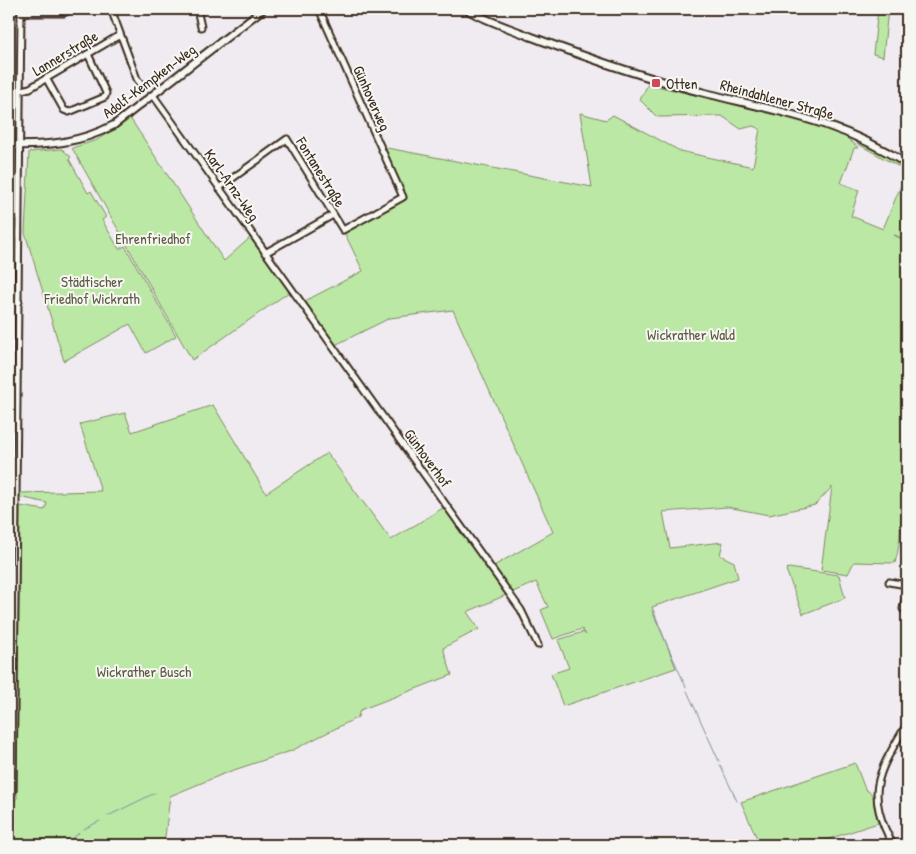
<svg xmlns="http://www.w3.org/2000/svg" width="916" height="854" viewBox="0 0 916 854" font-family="'Patrick Hand',sans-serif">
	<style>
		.built { fill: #e9ddf0 }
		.green { fill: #bce8a5; stroke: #7c8962 }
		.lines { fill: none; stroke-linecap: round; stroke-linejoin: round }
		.stream { stroke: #8091a1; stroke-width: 1 }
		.minor-casing { stroke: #3b2a1e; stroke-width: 9 }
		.major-casing { stroke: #3b2a1e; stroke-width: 10 }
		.minor { stroke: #f6f6f2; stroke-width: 5 }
		.major { stroke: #f6f6f2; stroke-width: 6 }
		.poi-dot { fill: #d1495b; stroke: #f6f6f2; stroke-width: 2 }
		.labels { text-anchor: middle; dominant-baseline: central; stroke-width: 4; stroke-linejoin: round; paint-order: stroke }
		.street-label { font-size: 15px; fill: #3b2a1e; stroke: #f6f6f2 }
		.poi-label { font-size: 15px; fill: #3b2a1e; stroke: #f6f6f2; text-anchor: start }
		.park-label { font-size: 15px; fill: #5b5a40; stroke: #f6f6f2 }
	</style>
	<rect width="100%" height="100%" fill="#f0ebf1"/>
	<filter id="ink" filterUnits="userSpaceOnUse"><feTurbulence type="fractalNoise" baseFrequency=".02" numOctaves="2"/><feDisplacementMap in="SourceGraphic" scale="10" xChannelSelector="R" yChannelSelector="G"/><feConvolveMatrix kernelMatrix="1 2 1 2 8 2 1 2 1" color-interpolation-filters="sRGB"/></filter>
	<g filter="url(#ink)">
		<path class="built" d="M9 9H17L18 137 11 790 9 794Z"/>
		<g class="green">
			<path d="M878 9H888L883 57 873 54Z"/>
			<path d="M648 84 804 121 842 134 859 148H854L841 183 859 190 851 216 883 229 904 178 901 173 903 169 858 144 850 136 907 167V231L904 239 894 235 907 242V485C899 509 903 537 895 563L854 562 848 574 821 570 832 487 815 505 769 515 727 507 663 512 670 548 723 542 720 555 734 562 738 578 652 607 676 668 563 706 551 674 569 668 558 640 583 632 586 635 582 629 553 639 541 610 548 607 536 582 467 612 479 629 443 648 452 675 360 710 358 717 291 751 228 772 170 796 164 845H9V808L17 798 20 506 45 510 47 503 20 497V493L101 491 80 424 125 413 132 432 213 405 266 493 327 453 391 540 446 506 492 567 553 532 453 310 390 318 333 346 301 303 363 271 344 232 405 198 382 147 592 187 580 113 606 120 613 115 680 151 753 167 760 129 753 126 741 129 722 116 657 117 640 100Z"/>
			<path d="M130 118 224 261 252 236 292 290 192 360 72 148 97 140Z"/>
			<path d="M62 149 71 157 69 159 88 193 91 191 106 217 102 220 119 249 125 246 176 336 146 353 130 324 64 361 25 233 29 152Z"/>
			<path d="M788 568 839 575 845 598 803 614 786 570Z"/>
			<path d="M855 763 865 789 873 795 878 823 810 845H760L741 802Z"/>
		</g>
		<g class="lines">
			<g class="stream">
				<path d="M652 611 686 687"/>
				<path d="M687 691 719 761"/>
				<path d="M720 765 737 801"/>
				<path d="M108 816 155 793"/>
				<path d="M84 829 100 821"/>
				<path d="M64 845 79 833"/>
			</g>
			<defs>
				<g id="minor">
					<path d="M111 9 137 79 140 83"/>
					<path d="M197 9 201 27"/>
					<path d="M21 13H64L70 9"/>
					<path d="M46 78 64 110 69 112 105 97 106 93 88 54"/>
					<path d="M21 90 30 88 120 35"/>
					<path d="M153 95 521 610 538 645"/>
					<path d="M219 188 287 139 343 230 403 197 319 9"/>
					<path d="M265 253 333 215"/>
					<path d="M9 302H19"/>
					<path d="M889 582 907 585"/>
					<path d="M903 609 907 589"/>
					<path d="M9 800 13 790 21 9"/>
					<path d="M893 845C864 791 878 773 907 724"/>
				</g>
				<g id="major">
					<path d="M466 9C486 21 510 28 532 37 590 59 648 79 709 94 782 112 842 122 907 164"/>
					<path d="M9 145C47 146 80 143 114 125L263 9"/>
				</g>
			</defs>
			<use href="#minor" class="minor-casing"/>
			<use href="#major" class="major-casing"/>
			<use href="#minor" class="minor"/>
			<use href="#major" class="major"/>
		</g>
	</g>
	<rect class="poi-dot" x="651" y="78" width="10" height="10" rx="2.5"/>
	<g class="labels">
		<g class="street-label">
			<text transform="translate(65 53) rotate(-31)">Lannerstraße</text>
			<text transform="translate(149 81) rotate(-37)">Adolf-Kempken-Weg</text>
			<text transform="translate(372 98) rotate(66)">Günhoverweg</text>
			<text transform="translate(777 99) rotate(15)">Rheindahlener Straße</text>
			<text transform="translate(321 172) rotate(58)">Fontanestraße</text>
			<text transform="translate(232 185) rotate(55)">Karl-Arnz-Weg</text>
			<text transform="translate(428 458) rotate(54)">Günhoverhof</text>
		</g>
		<g class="poi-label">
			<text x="666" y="83">Otten</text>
		</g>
		<g class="park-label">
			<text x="153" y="238">Ehrenfriedhof</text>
			<text x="92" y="281">Städtischer<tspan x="92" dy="17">Friedhof Wickrath</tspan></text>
			<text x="691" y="334">Wickrather Wald</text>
			<text x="144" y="671">Wickrather Busch</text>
		</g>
	</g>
	<rect width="916" height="854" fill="none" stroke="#f6f6f2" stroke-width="30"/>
	<rect x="15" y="15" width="886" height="824" fill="none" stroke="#3b2a1e" stroke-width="2" filter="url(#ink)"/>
</svg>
